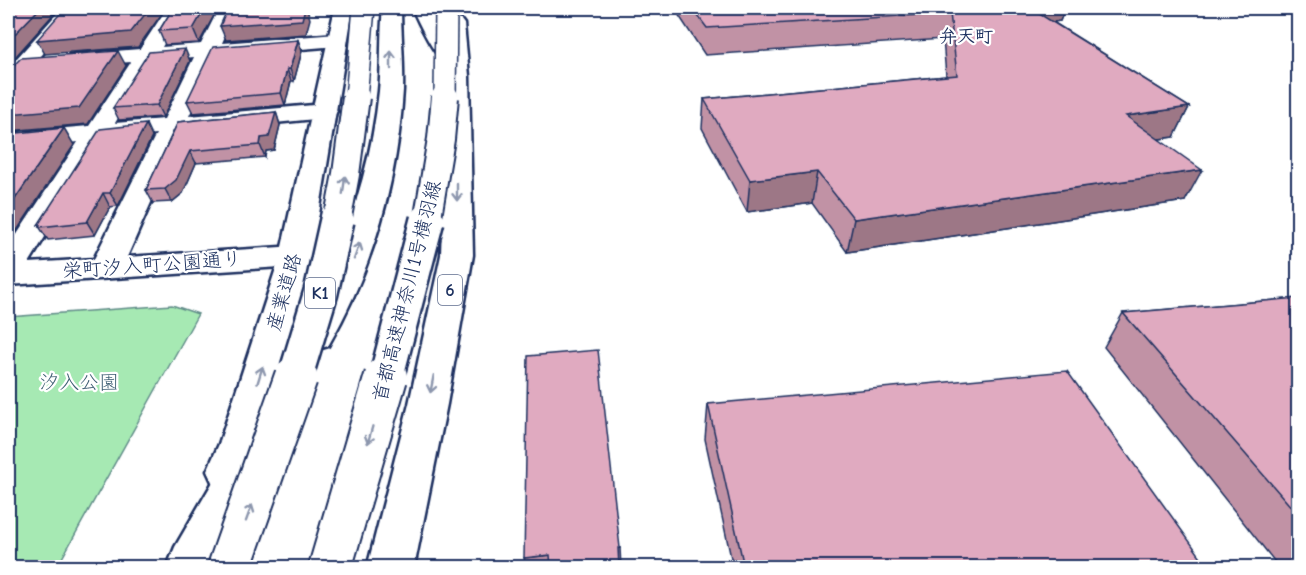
<svg xmlns="http://www.w3.org/2000/svg" width="1306" height="575" viewBox="0 0 1306 575" font-family="'Comic Neue','Klee One',sans-serif">
	<style>
		.green { fill: #a6e9b3; stroke: #608c88; stroke-width: 1.5 }
		.lines { fill: none; stroke-linecap: round; stroke-linejoin: round }
		.minor-casing { stroke: #1b2f5e; stroke-width: 5 }
		.major-casing { stroke: #1b2f5e; stroke-width: 5 }
		.highway-casing { stroke: #1b2f5e; stroke-width: 5 }
		.minor { fill: #fff; fill-rule: evenodd }
		.major { fill: #fff; fill-rule: evenodd }
		.highway { fill: #fff; fill-rule: evenodd }
		.highway-bridge-far3-casing { stroke: #1b2f5e; stroke-width: 24; stroke-linecap: butt }
		.highway-bridge-far2-casing { stroke: #1b2f5e; stroke-width: 30; stroke-linecap: butt }
		.highway-bridge-far1-casing { stroke: #1b2f5e; stroke-width: 38; stroke-linecap: butt }
		.highway-bridge-casing { stroke: #1b2f5e; stroke-width: 46; stroke-linecap: butt }
		.highway-bridge-far3 { stroke: #fff; stroke-width: 21 }
		.highway-bridge-far2 { stroke: #fff; stroke-width: 26 }
		.highway-bridge-far1 { stroke: #fff; stroke-width: 33 }
		.highway-bridge { stroke: #fff; stroke-width: 42 }
		.wall { fill: #c192a5; stroke: #1b2f5e; stroke-width: 1.5 }
		.shaded-wall { fill: #9d7786; stroke: #1b2f5e; stroke-width: 1.5 }
		.building { fill: #e0aac0; stroke: #1b2f5e; stroke-width: 1.5 }
		.oneway { stroke: #8d97ae }
		.labels { text-anchor: middle; dominant-baseline: central; stroke-width: 4.5; stroke-linejoin: round; paint-order: stroke }
		.far-neighbourhood-label { font-size: 18px; font-weight: bold; fill: #1b2f5e; stroke: #fff }
		.shield { fill: #fff; stroke: #5f6d8e; stroke-width: 1.5 }
		.shield-label { font-size: 18px; font-weight: bold; fill: #1b2f5e }
		.street-label { font-size: 20px; fill: #1b2f5e; stroke: #fff }
		.park-label { font-size: 20px; fill: #3e5e73; stroke: #fff }
	</style>
	<rect width="100%" height="100%" fill="#fff"/>
	<filter id="ink" filterUnits="userSpaceOnUse"><feTurbulence type="fractalNoise" baseFrequency=".0167" numOctaves="2"/><feDisplacementMap in="SourceGraphic" scale="12" xChannelSelector="R" yChannelSelector="G"/><feConvolveMatrix kernelMatrix="1 2 1 2 8 2 1 2 1" color-interpolation-filters="sRGB"/></filter>
	<g filter="url(#ink)">
		<path class="green" d="M172 305 198 314 57 567H8V317Z"/>
		<g class="lines">
			<defs>
				<g id="minor">
					<path d="M62 8H81L16 86 8 88V68Z"/>
					<path d="M167 8H185L162 47 201 44 219 8H237L222 43 337 34 344 36 347 40 344 44 337 46 216 56 189 116 325 104 334 106 337 111 334 116 325 118 182 132 127 257 296 246 307 249 312 256 307 263 296 266 8 285V248L78 142 8 149V133L89 126 131 62 77 66 69 65 66 60 69 55 77 54 140 49ZM194 57 164 119 115 123 153 61ZM156 134 94 259 29 263 105 139Z"/>
				</g>
				<g id="major">
					<path d="M335 8H353L312 256 259 444 243 484 228 489 213 484 207 471 219 444 280 256Z"/>
					<path d="M454 18 461 20 464 24 469 76 473 255 447 404 414 568H367L409 404 441 255 447 76 444 24 447 20Z"/>
				</g>
				<g id="highway">
					<path d="M383 8H401C401 35 404 63 403 90 398 179 373 269 328 346L315 350 302 346 297 337C340 259 370 179 379 91 382 63 380 35 383 8Z"/>
					<path d="M412 8H430L442 31 467 62 464 67C459 68 454 69 449 67 436 59 418 22 412 8Z"/>
					<path d="M260 421 274 425 280 437 214 568H171L169 562 175 547 246 425Z"/>
				</g>
			</defs>
			<use href="#minor" class="minor-casing"/>
			<use href="#major" class="major-casing"/>
			<use href="#highway" class="highway-casing"/>
			<use href="#minor" class="minor"/>
			<use href="#major" class="major"/>
			<use href="#highway" class="highway"/>
			<defs>
				<g id="highway-bridge-far3">
					<path d="M356 98 364 8"/>
					<path d="M445 98 446 8"/>
				</g>
				<g id="highway-bridge-far2">
					<path d="M337 222 346 174 356 97"/>
					<path d="M427 222 441 139 445 97"/>
				</g>
				<g id="highway-bridge-far1">
					<path d="M295 378 321 292 337 220"/>
					<path d="M386 378 427 220"/>
				</g>
				<g id="highway-bridge">
					<path d="M229 568 296 377"/>
					<path d="M330 568 386 377"/>
				</g>
			</defs>
			<use href="#highway-bridge-far3" class="highway-bridge-far3-casing"/>
			<use href="#highway-bridge-far2" class="highway-bridge-far2-casing"/>
			<use href="#highway-bridge-far1" class="highway-bridge-far1-casing"/>
			<use href="#highway-bridge" class="highway-bridge-casing"/>
			<use href="#highway-bridge-far3" class="highway-bridge-far3"/>
			<use href="#highway-bridge-far2" class="highway-bridge-far2"/>
			<use href="#highway-bridge-far1" class="highway-bridge-far1"/>
			<use href="#highway-bridge" class="highway-bridge"/>
		</g>
		<g class="wall">
			<path d="M173 8H218L199 43 165 45 159 31Z"/>
			<path d="M674 8H1065L1060 21 1053 22 1189 107 1174 137 1159 139 1185 201 847 252 812 203 747 212 702 128 704 99 946 76 943 39 705 55Z"/>
			<path d="M298 40 302 51 294 81H291L285 105 193 113 187 101Z"/>
			<path d="M190 61 163 117 119 120 113 108Z"/>
			<path d="M276 112 280 125 274 150 266 151 265 157 196 163 183 193 172 202 153 203 146 190 178 122Z"/>
			<path d="M152 137 118 206 110 207 95 235 48 240 38 225Z"/>
			<path d="M1299 298V567H1279L1104 347 1123 313Z"/>
			<path d="M708 404 1208 567H733L705 439Z"/>
			<path d="M620 548 621 567H526L524 558Z"/>
		</g>
		<g class="shaded-wall">
			<path d="M40 8H59L8 65V41Z"/>
			<path d="M150 8H166L138 47 45 54 37 40Z"/>
			<path d="M205 8H218L199 43 193 29Z"/>
			<path d="M300 8H307L310 19 306 34 226 40 220 26Z"/>
			<path d="M1017 8H1065L1060 21 1011 26Z"/>
			<path d="M298 40 302 51 294 81 290 69Z"/>
			<path d="M185 49 190 61 163 117 157 105Z"/>
			<path d="M118 51 126 66 88 124 8 131V114Z"/>
			<path d="M287 69 291 81 285 105 281 93Z"/>
			<path d="M1189 107 1174 137 1113 145 1126 116Z"/>
			<path d="M276 112 280 125 274 150 266 151 265 157 260 145 261 138Z"/>
			<path d="M146 124 152 137 118 206 110 193Z"/>
			<path d="M64 128 74 145 10 241 8 238V209Z"/>
			<path d="M190 151 196 163 183 193 172 202 165 189Z"/>
			<path d="M1202 170 1185 201 847 252 854 219Z"/>
			<path d="M817 172 812 203 747 212 750 180Z"/>
			<path d="M103 193 110 207 95 235 87 222Z"/>
		</g>
		<g class="building">
			<path d="M8 8H40L8 41Z"/>
			<path d="M65 8H150L131 32 37 40Z"/>
			<path d="M173 8H205L193 29 159 31Z"/>
			<path d="M228 8H305L302 20 220 26Z"/>
			<path d="M692 8H1030L1189 107 1126 116 1202 170 854 219 817 172 750 180 704 99 957 75 950 13 707 28Z"/>
			<path d="M298 40 290 69H287L281 93 187 101 213 47Z"/>
			<path d="M185 49 157 105 113 108 149 52Z"/>
			<path d="M118 51 79 108 8 114V66H13L21 58Z"/>
			<path d="M276 112 269 137 261 138 260 145 190 151 176 180 165 189 146 190 178 122Z"/>
			<path d="M146 124 110 193H103L87 222 39 227 40 225H38L100 129Z"/>
			<path d="M64 128 8 209V134Z"/>
			<path d="M1299 298V516L1123 313Z"/>
			<path d="M598 350 620 548H618L619 567H551L550 555 524 558 528 356Z"/>
			<path d="M1067 371 1208 567H744L708 404Z"/>
		</g>
		<defs><path id="oneway-shaft" d="M-6 0H5M1.5-3L5.5 0L1.5 3" fill="none" stroke-width="1.6" stroke-linecap="round" stroke-linejoin="round" transform="scale(1.5)"/></defs>
		<g class="oneway">
			<use href="#oneway-shaft" transform="translate(391 60) rotate(-90)"/>
			<use href="#oneway-shaft" transform="translate(344 185) rotate(-82)"/>
			<use href="#oneway-shaft" transform="translate(457 192) rotate(90)"/>
			<use href="#oneway-shaft" transform="translate(357 251) rotate(-70)"/>
			<use href="#oneway-shaft" transform="translate(260 375) rotate(-73)"/>
			<use href="#oneway-shaft" transform="translate(432 384) rotate(101)"/>
			<use href="#oneway-shaft" transform="translate(370 435) rotate(106)"/>
			<use href="#oneway-shaft" transform="translate(249 513) rotate(-70)"/>
		</g>
	</g>
	<g class="labels">
		<g class="far-neighbourhood-label">
			<text x="966" y="36">弁天町</text>
		</g>
		<g class="shield">
			<rect x="438" y="275" width="24" height="30" rx="4.5"/>
			<rect x="305" y="278" width="30" height="30" rx="4.5"/>
		</g>
		<g class="shield-label">
			<text x="450" y="290">6</text>
			<text x="320" y="293">K1</text>
		</g>
		<g class="street-label">
			<text transform="translate(152 265) rotate(-4)">栄町汐入町公園通り</text>
			<text transform="translate(407 291) rotate(-76)">首都高速神奈川1号横羽線</text>
			<text transform="translate(284 292) rotate(-74)">産業道路</text>
		</g>
		<g class="park-label">
			<text x="79" y="382">汐入公園</text>
		</g>
	</g>
	<rect width="1306" height="575" fill="none" stroke="#fff" stroke-width="30"/>
	<rect x="15" y="15" width="1276" height="545" fill="none" stroke="#1b2f5e" stroke-width="2" filter="url(#ink)"/>
</svg>
